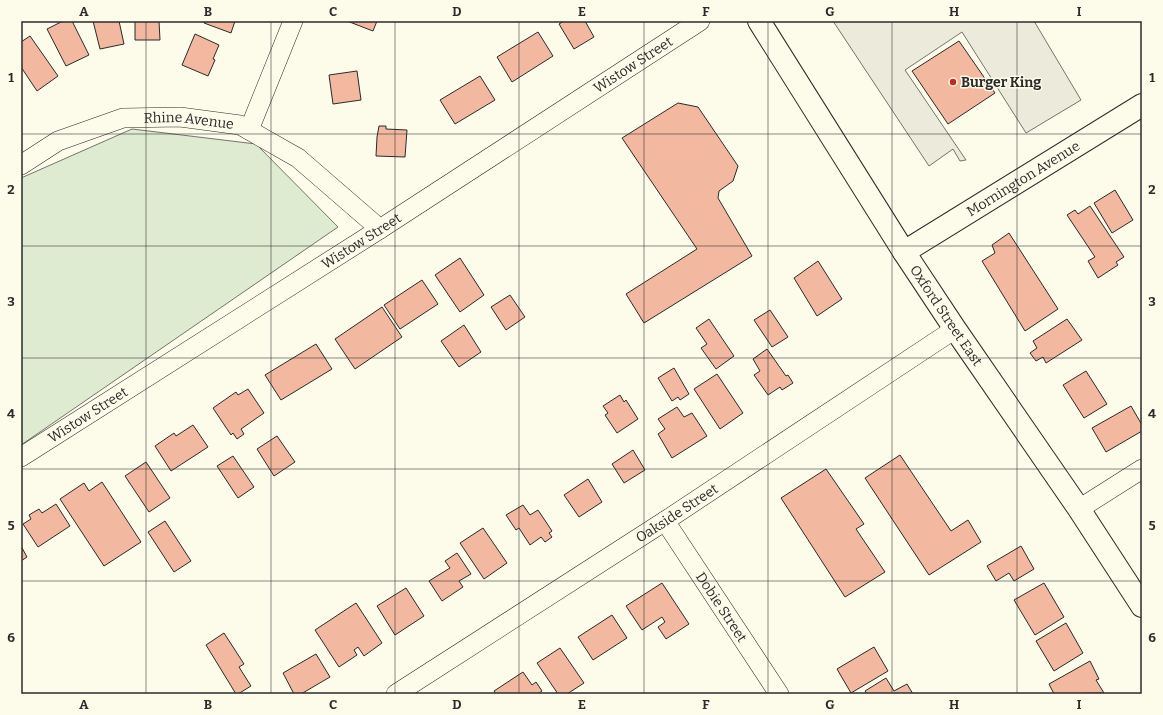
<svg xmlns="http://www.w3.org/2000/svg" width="1163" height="715" viewBox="0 0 1163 715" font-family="Bitter,serif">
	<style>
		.green { fill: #deebd1; stroke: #74746e }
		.parking { fill: #eceadb; stroke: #74746e }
		.building { fill: #f2b8a0; stroke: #2b2b2b }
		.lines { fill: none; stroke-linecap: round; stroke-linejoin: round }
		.street-casing { stroke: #2b2b2b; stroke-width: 20 }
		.secondary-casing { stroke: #2b2b2b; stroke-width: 24 }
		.street { stroke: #fdfbea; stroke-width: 19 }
		.secondary { stroke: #fdfbea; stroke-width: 22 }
		.grid { fill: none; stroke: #2b2b2b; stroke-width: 1; stroke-opacity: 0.55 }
		.poi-dot { fill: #c62828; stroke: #fdfbea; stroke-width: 1.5 }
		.labels { text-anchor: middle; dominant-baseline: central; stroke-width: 3; stroke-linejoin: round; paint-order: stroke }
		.street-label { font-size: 14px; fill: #2b2b2b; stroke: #fdfbea }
		.poi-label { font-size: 14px; font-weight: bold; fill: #2b2b2b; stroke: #fdfbea; text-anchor: start }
		.neatline { fill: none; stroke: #2b2b2b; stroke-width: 1.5 }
		.grid-label { font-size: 13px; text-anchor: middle; font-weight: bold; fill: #2b2b2b }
	</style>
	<rect width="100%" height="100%" fill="#fdfbea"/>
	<path class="green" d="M132 129 256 144 338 227 21 445V178Z"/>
	<path class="parking" d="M833 21H1034L1081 100 1026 133 962 32 905 70 966 160 960 161 953 149 929 166Z"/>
	<g class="building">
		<path d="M63 21H72L89 55 66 66 47 29Z"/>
		<path d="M93 21H119L124 44 100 49Z"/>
		<path d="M135 21H159L160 40H135Z"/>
		<path d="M205 21H235L231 33 204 23Z"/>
		<path d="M347 21H377L373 31Z"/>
		<path d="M564 21H585L594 37 574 49 559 24Z"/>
		<path d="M538 32 553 56 512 82 497 57Z"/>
		<path d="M195 34 219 45 213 59 215 60 208 76 182 65Z"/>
		<path d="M30 36 58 76 37 91 21 67V42Z"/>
		<path d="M959 41 995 93 948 124 912 71Z"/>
		<path d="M357 71 361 100 333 104 329 75Z"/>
		<path d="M480 76 495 100 455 124 440 100Z"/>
		<path d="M678 103 698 107 738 166 733 181 719 191 718 198 752 256 644 323 626 294 697 249 622 138Z"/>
		<path d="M379 126H386V129L407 130 405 157 376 156 377 137Z"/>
		<path d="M1115 190 1133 220 1112 233 1094 203Z"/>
		<path d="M1090 206 1124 257 1116 262 1118 265 1098 278 1088 261 1095 257 1067 215 1075 210 1078 214Z"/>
		<path d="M1009 233 1058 309 1025 331 982 261 995 253 992 245Z"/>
		<path d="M460 258 484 295 460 312 435 275Z"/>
		<path d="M818 261 842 299 817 316 794 278Z"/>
		<path d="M422 280 438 304 400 329 384 305Z"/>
		<path d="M510 295 525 317 506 330 491 307Z"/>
		<path d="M382 307 402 337 355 369 335 339Z"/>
		<path d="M770 310 788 337 772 347 754 320Z"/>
		<path d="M709 319 734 356 716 369 701 348 707 344 696 328Z"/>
		<path d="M1067 319 1082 340 1046 363 1043 357 1036 361 1030 353 1037 348 1033 341Z"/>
		<path d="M464 325 481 352 459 367 441 341Z"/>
		<path d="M316 344 332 369 281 400 265 375Z"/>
		<path d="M767 349 786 376 788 375 793 383 782 390 780 387 768 395 754 375 760 371 753 359Z"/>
		<path d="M674 368 689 394 680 400 678 397 672 401 658 378Z"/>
		<path d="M1086 371 1107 404 1084 418 1063 385Z"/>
		<path d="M717 374 743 413 720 429 694 389Z"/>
		<path d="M248 389 264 413 241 429 244 434 237 439 233 433 231 435 213 408 236 392 238 395Z"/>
		<path d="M620 395 624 402 626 400 638 419 617 433 605 415 608 413 603 406Z"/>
		<path d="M1131 406 1142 425V431L1106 452 1092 428Z"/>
		<path d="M677 407 684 417 692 413 707 436 672 458 658 434 665 429 658 419Z"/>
		<path d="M193 425 208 447 171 471 155 446 174 433 176 436Z"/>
		<path d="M277 436 295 462 274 476 257 449Z"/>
		<path d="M633 450 645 470 624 483 612 464Z"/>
		<path d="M900 455 951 531 968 520 981 542 929 575 865 478Z"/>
		<path d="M233 456 254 487 238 498 217 466Z"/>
		<path d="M146 462 170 498 149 512 125 476Z"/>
		<path d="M826 469 864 524 856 529 885 572 845 597 781 498Z"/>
		<path d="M588 479 602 502 579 517 564 495Z"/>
		<path d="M102 482 141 542 104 566 60 499 84 483 89 491Z"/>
		<path d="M56 504 70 526 38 547 23 524 31 519 29 515 39 509 42 513Z"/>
		<path d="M523 505 530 515 538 510 552 531 549 533 552 537 545 542 541 537 530 545 519 528 516 530 506 515Z"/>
		<path d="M165 521 191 561 174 572 148 532Z"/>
		<path d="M483 528 507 563 484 579 460 543Z"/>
		<path d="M21 546 27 557 21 561Z"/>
		<path d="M1021 546 1034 569 1014 581 1009 573 996 581 987 566Z"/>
		<path d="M457 553 471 574 459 581 463 587 442 601 429 581 450 568 445 561Z"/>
		<path d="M662 583 689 624 666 639 658 627 665 622 662 617 642 630 626 606Z"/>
		<path d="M1044 583 1064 617 1035 635 1014 600Z"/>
		<path d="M406 588 424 616 395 635 377 606Z"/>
		<path d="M356 603 382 643 364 656 358 647 354 650 357 655 339 667 315 630Z"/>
		<path d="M612 615 627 638 593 660 578 637Z"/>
		<path d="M1066 623 1083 653 1054 671 1036 641Z"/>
		<path d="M224 633 244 664 239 667 251 686 238 694H236L206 645Z"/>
		<path d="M874 647 888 671 851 693 837 669Z"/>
		<path d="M560 648 584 683 567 694H558L537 663Z"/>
		<path d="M316 654 330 677 301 694H294L283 673Z"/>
		<path d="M1090 661 1099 679 1096 680 1104 693 1054 694 1049 684Z"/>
		<path d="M523 672 532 685 536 682 542 691 538 694H496L494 691Z"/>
		<path d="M886 678 894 691 907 684 913 694H867L865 691Z"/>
	</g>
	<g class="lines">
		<defs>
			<g id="street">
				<path d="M249 130 293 21"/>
				<path id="s1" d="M21 165 58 141 123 118 180 117 240 125 298 158 380 229"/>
				<path id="s2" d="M21 457 380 229 700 21"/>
				<path d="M1079 509 1142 469"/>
				<path id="s3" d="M665 521 779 694"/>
				<path id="s4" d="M396 694 665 521 955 329"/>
			</g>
			<g id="secondary">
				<path id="s5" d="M759 21 904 252 955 329 1079 509 1142 606"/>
				<path id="s6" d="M904 252 1142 105"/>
			</g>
		</defs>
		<use href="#street" class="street-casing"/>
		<use href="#secondary" class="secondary-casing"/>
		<use href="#street" class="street"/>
		<use href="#secondary" class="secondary"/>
	</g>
	<path class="grid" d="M146 21V694M271 21V694M395 21V694M519 21V694M644 21V694M768 21V694M892 21V694M1017 21V694M21 134H1142M21 246H1142M21 358H1142M21 469H1142M21 581H1142"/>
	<circle class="poi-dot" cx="953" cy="82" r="4"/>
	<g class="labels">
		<g class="street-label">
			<text stroke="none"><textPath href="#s2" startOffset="727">Wistow Street</textPath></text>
			<text stroke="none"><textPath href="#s1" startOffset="179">Rhine Avenue</textPath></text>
			<text stroke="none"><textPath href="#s6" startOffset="140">Mornington Avenue</textPath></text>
			<text stroke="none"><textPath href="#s2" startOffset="403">Wistow Street</textPath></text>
			<text stroke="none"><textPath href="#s5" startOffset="349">Oxford Street East</textPath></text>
			<text stroke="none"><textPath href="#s2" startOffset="79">Wistow Street</textPath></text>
			<text stroke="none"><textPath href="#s4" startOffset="334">Oakside Street</textPath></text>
			<text stroke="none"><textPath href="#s3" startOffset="103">Dobie Street</textPath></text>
		</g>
		<g class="poi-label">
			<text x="961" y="82">Burger King</text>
		</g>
	</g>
	<rect width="1163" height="715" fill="none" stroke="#fdfbea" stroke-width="44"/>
	<rect x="22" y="22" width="1119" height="671" class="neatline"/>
	<g class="grid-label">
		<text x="84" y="16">A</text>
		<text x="208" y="16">B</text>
		<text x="333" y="16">C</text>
		<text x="457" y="16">D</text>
		<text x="582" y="16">E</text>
		<text x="706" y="16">F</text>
		<text x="830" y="16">G</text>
		<text x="954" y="16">H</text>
		<text x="1079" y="16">I</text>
		<text x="11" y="82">1</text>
		<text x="1152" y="82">1</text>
		<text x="11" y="194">2</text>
		<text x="1152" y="194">2</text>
		<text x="11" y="306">3</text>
		<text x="1152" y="306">3</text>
		<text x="11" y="418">4</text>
		<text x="1152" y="418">4</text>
		<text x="11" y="530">5</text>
		<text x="1152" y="530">5</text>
		<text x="11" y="642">6</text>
		<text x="1152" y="642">6</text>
		<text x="84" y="709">A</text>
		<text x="208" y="709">B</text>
		<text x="333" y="709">C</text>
		<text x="457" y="709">D</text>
		<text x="582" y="709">E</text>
		<text x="706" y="709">F</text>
		<text x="830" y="709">G</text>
		<text x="954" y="709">H</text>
		<text x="1079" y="709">I</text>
	</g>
</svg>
